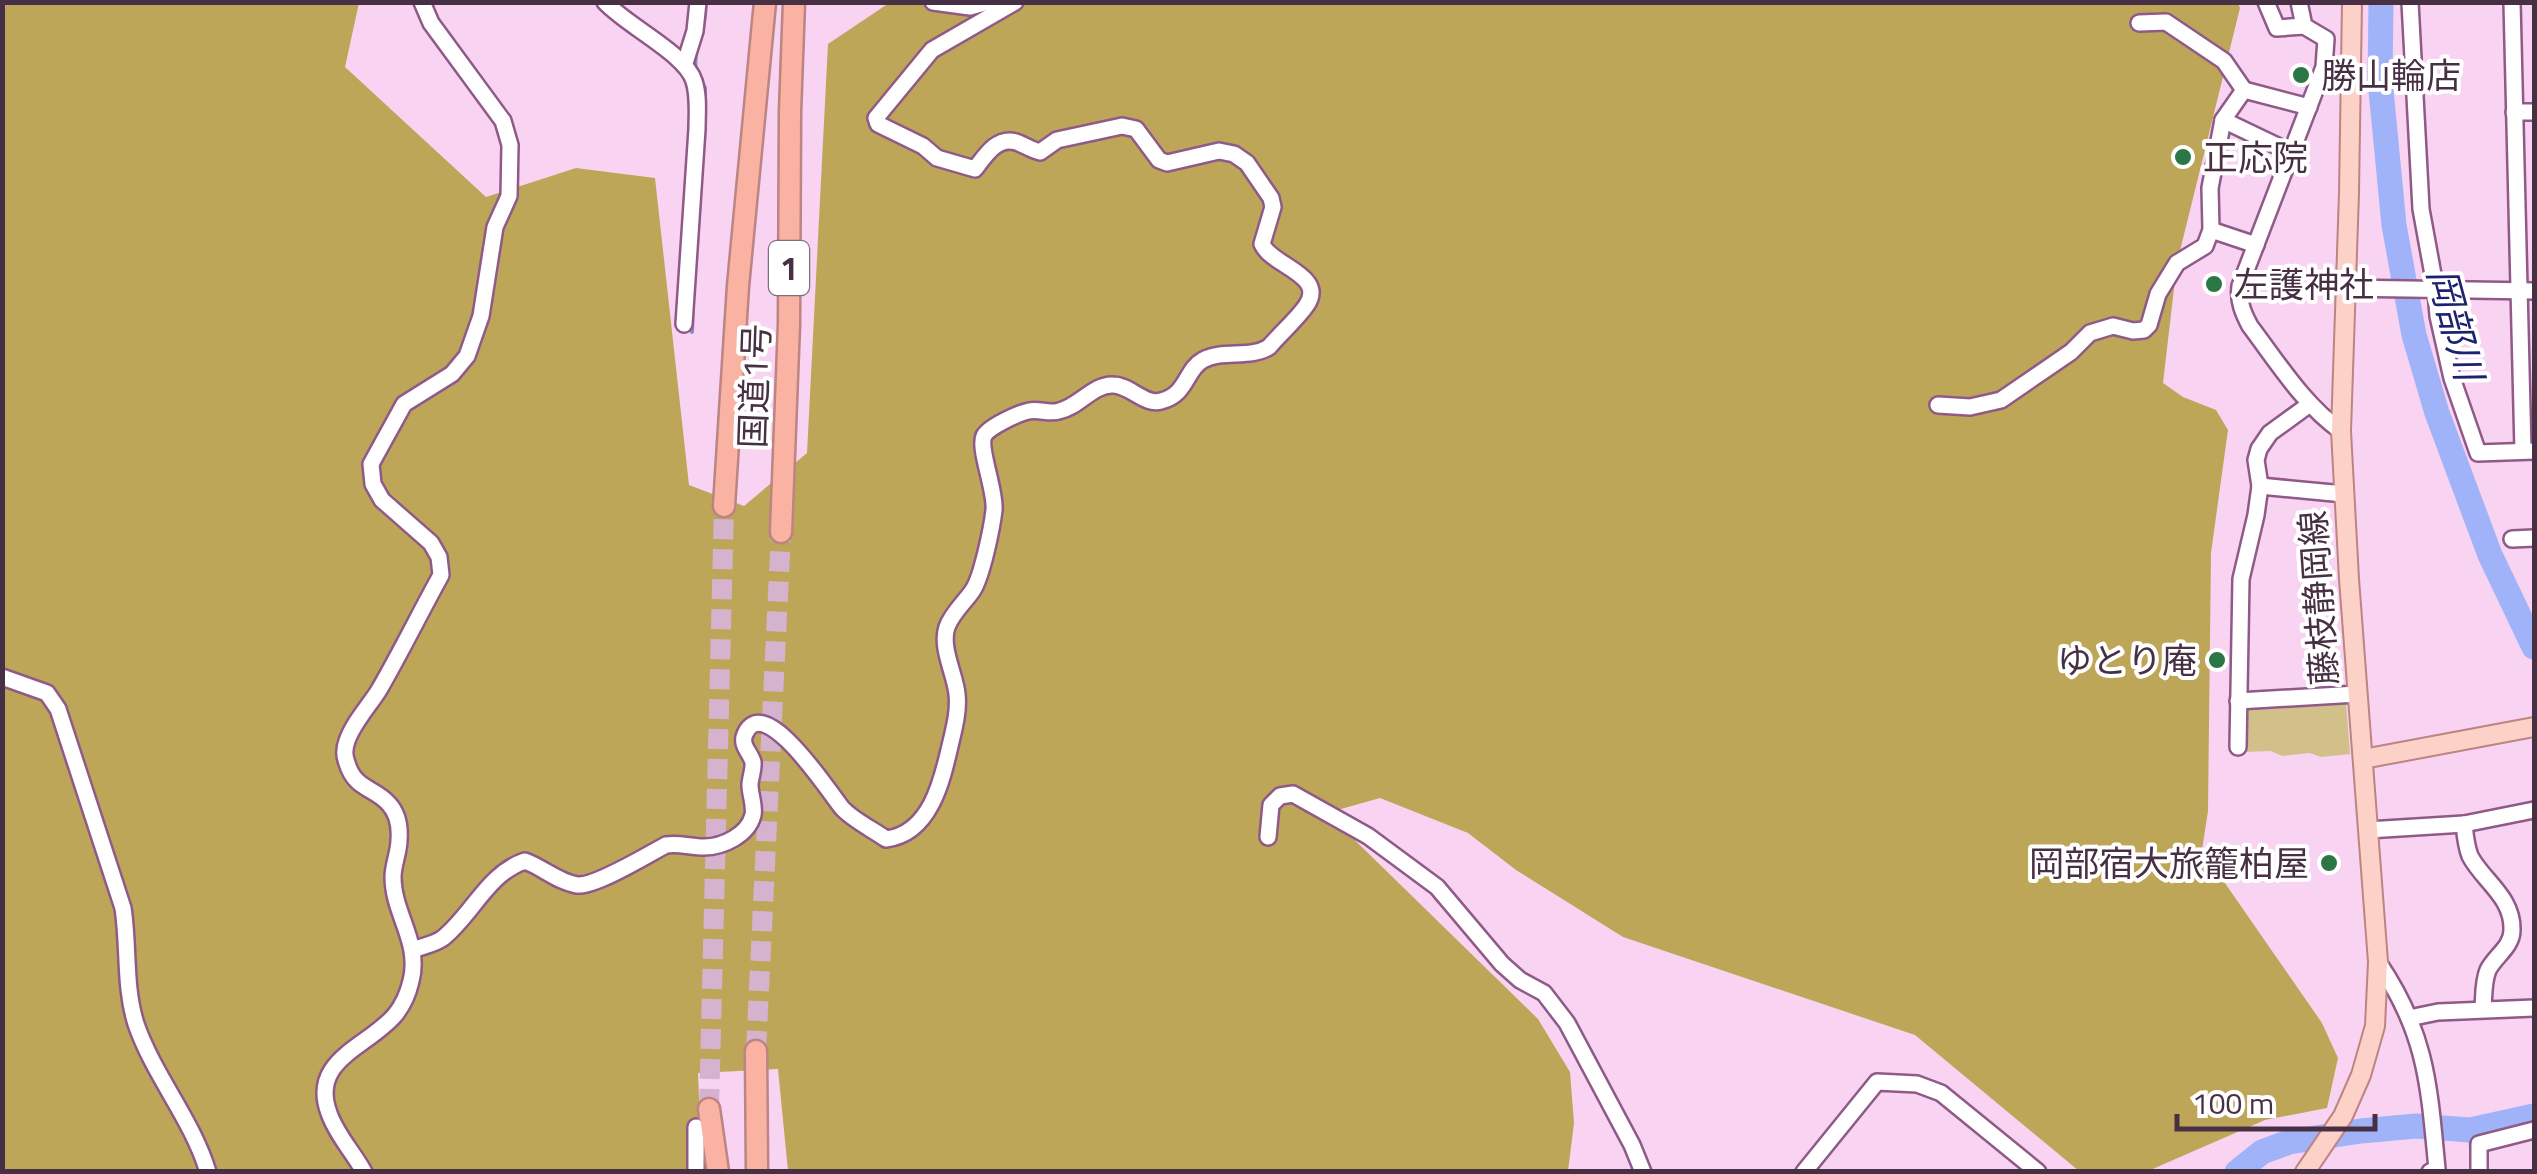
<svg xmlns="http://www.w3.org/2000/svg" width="2537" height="1174" viewBox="0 0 2537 1174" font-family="'Titillium Web','Noto Sans JP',sans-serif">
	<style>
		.green { fill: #d2c08b }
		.forest { fill: #bea659 }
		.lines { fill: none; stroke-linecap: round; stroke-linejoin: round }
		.stream { stroke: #868cc2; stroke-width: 4 }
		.river { stroke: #a1b3f8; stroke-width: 25 }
		.highway-tunnel { stroke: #d5b3cf; stroke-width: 20; stroke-dasharray: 20 10; stroke-linecap: butt }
		.minor-casing { stroke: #905a88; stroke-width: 20 }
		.major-casing { stroke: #bc8482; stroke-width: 22 }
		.highway-casing { stroke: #bc8482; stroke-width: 25 }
		.minor { stroke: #fff; stroke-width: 15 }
		.major { stroke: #fcd1c8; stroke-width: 18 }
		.highway { stroke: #fab2a3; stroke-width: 20 }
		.poi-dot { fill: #2a7645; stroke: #fff; stroke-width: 4 }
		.labels { text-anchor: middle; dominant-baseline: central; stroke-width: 8; stroke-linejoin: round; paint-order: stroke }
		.shield { fill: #fff; stroke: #7f6e7c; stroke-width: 2.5 }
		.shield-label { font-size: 32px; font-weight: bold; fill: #483044 }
		.poi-label { font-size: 35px; fill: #483044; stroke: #fff; text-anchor: start }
		.street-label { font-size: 35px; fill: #483044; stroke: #fff }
		.water-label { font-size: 38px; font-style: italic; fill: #1c226f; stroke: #fff }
	</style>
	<rect width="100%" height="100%" fill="#f8d4f2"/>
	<path class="green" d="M2346 703 2350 754 2321 757 2310 753 2282 756 2271 751 2245 752 2241 708Z"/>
	<path class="forest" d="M2 3H359L345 67 486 197 576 168 655 178 689 485 744 506 807 453 828 44 889 3H2238L2240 8 2177 263 2163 383 2183 397 2216 410 2228 430 2211 553 2208 811 2202 850 2322 1023 2338 1058 2327 1108 2265 1120 2148 1171H2079L1915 1035 1623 937 1516 870 1468 833 1380 798 1327 813 1538 1019 1570 1072 1574 1123 1568 1171H788L778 1069 698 1073 702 1171H3Z"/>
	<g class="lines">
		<g class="stream">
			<path d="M696 70C692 48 708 26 705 2"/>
			<path d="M700 79 705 88V98"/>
			<path d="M692 332 693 297"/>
			<path d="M2470 1130 2472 1167"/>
		</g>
		<g class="river">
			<path d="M2381 2 2380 80 2394 225 2414 335 2437 413 2490 555 2534 647"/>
			<path d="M2237 1172 2262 1152 2289 1142 2361 1131 2416 1126 2470 1130 2534 1116"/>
		</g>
		<g class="highway-tunnel">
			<path d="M756 1051 781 532"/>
			<path d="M709 1109 724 506"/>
		</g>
		<defs>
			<g id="minor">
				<path d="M605 2C627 26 686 54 694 81 699 96 697 114 697 129L684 324"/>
				<path d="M933 2 970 7 988 2"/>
				<path d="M2266 2 2277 28 2304 26"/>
				<path d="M2299 2 2304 26 2326 39 2324 67 2240 286C2238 301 2243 313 2250 326 2278 363 2304 405 2341 431"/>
				<path d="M2410 2 2421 209 2436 291 2438 316 2452 378 2478 453 2534 451"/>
				<path d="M2512 2 2523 451"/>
				<path d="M685 63 695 31 698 2"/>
				<path d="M2244 90 2309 107"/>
				<path d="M2514 112H2534"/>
				<path d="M2223 120 2290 152"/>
				<path d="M2211 230 2256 245"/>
				<path d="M2345 288 2534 291"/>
				<path d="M1938 405 1970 407 2001 400 2071 352 2090 333 2113 326 2133 331 2144 330 2149 325 2158 294 2177 263 2205 246 2211 230 2210 188 2223 120 2244 90 2224 61 2166 22 2139 23"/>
				<path d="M2260 486 2344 494"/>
				<path d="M2512 539 2534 538"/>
				<path d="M2 677 47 693 58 709 123 908C129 947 124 986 136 1024 154 1076 192 1119 208 1172"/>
				<path d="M2238 701 2357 694"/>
				<path d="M2238 747 2241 579 2256 515 2260 486 2256 460 2259 449 2270 433 2310 404"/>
				<path d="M2464 824C2465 834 2466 846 2470 856 2483 881 2513 897 2512 930 2512 947 2495 956 2488 970 2483 982 2484 996 2483 1009"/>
				<path d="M2368 830 2464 824 2534 810"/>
				<path d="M1268 837 1271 805 1280 796 1293 794 1368 836 1437 887 1502 964 1520 980 1544 993 1567 1023 1632 1145 1643 1172"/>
				<path d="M413 950C423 946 435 944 443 938 472 915 488 873 525 861 542 867 558 882 577 885 595 887 647 855 666 845 679 843 691 847 704 847 723 847 748 835 753 815 755 805 750 795 750 785 750 778 754 770 753 762 750 752 740 745 745 734 764 690 831 795 842 808 853 820 872 829 886 839 930 834 942 781 950 746 954 729 959 711 957 694 955 674 940 647 947 627 952 613 965 602 973 590 982 576 992 528 994 510 996 491 978 448 984 436 988 427 1019 413 1029 411 1039 409 1050 414 1059 411 1079 407 1093 384 1113 385 1130 385 1145 406 1161 401 1188 394 1185 370 1203 360 1223 349 1250 359 1269 347 1281 333 1296 320 1306 306 1328 275 1271 266 1262 244L1273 207 1271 198 1247 163 1234 154 1219 151 1167 163 1159 160 1136 129 1122 126 1057 140 1040 152C1031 150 1025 145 1016 142 997 136 985 156 975 169L937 158 923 146 878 124 876 118 932 50 1015 2"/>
				<path d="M2378 962C2427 1034 2429 1086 2437 1169L2430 1172"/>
				<path d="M2409 1018 2438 1012 2534 1008"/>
				<path d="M364 1172C353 1152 336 1134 329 1113 309 1060 368 1047 395 1015 404 1004 408 994 411 981 421 942 393 914 393 877 393 865 399 852 399 840 400 827 398 814 389 804 374 787 355 790 347 763 344 756 344 749 347 741 353 723 369 706 379 690 401 652 420 613 441 575L439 557 431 543 382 500 373 484 371 464 404 404 452 374 467 356 481 316 495 227 509 196 510 145 503 121 431 23 422 2"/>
				<path d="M696 1172V1127"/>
				<path d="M1804 1172 1877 1082 1917 1084 1941 1093 2038 1172"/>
				<path d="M2479 1172V1144L2534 1130"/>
			</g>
			<g id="major">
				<path d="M2363 759 2534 727"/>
				<path d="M2305 1172 2343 1116 2361 1075 2375 1026 2378 962 2349 579 2341 431 2349 193 2352 2"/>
			</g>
			<g id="highway">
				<path d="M724 506 738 286 765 2"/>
				<path d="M781 532 789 324 790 112 794 2"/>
				<path d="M756 1051 757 1172"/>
				<path d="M709 1109 718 1172"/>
			</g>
		</defs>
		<use href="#minor" class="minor-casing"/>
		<use href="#major" class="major-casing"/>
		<use href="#highway" class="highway-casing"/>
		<use href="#minor" class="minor"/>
		<use href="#major" class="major"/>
		<use href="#highway" class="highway"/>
	</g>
	<g class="poi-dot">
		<circle cx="2301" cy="75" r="10"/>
		<circle cx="2183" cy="157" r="10"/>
		<circle cx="2214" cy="284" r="10"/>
		<circle cx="2217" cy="660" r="10"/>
		<circle cx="2329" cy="863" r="10"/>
	</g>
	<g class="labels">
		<rect class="shield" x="769" y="241" width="40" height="54" rx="8"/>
		<g class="shield-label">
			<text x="789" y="268">1</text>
		</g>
		<g class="poi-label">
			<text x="2321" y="75">勝山輪店</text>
			<text x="2203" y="157">正応院</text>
			<text x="2234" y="284">左護神社</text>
			<text x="2197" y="660" text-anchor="end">ゆとり庵</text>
			<text x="2309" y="863" text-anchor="end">岡部宿大旅籠柏屋</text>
		</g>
		<g class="street-label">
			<text transform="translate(754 386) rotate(-88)">国道1号</text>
			<text transform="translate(2318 598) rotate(-94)">藤枝静岡線</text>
		</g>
		<g class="water-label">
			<text transform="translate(2456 324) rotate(75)">岡部川</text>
		</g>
	</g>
	<rect width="2537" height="1174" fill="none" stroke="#483044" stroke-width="10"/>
	<path d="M2177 1114v15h198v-15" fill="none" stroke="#483044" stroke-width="5"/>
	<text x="2192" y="1114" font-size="30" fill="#483044" stroke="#ffffff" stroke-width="8" paint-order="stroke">100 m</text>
</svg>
